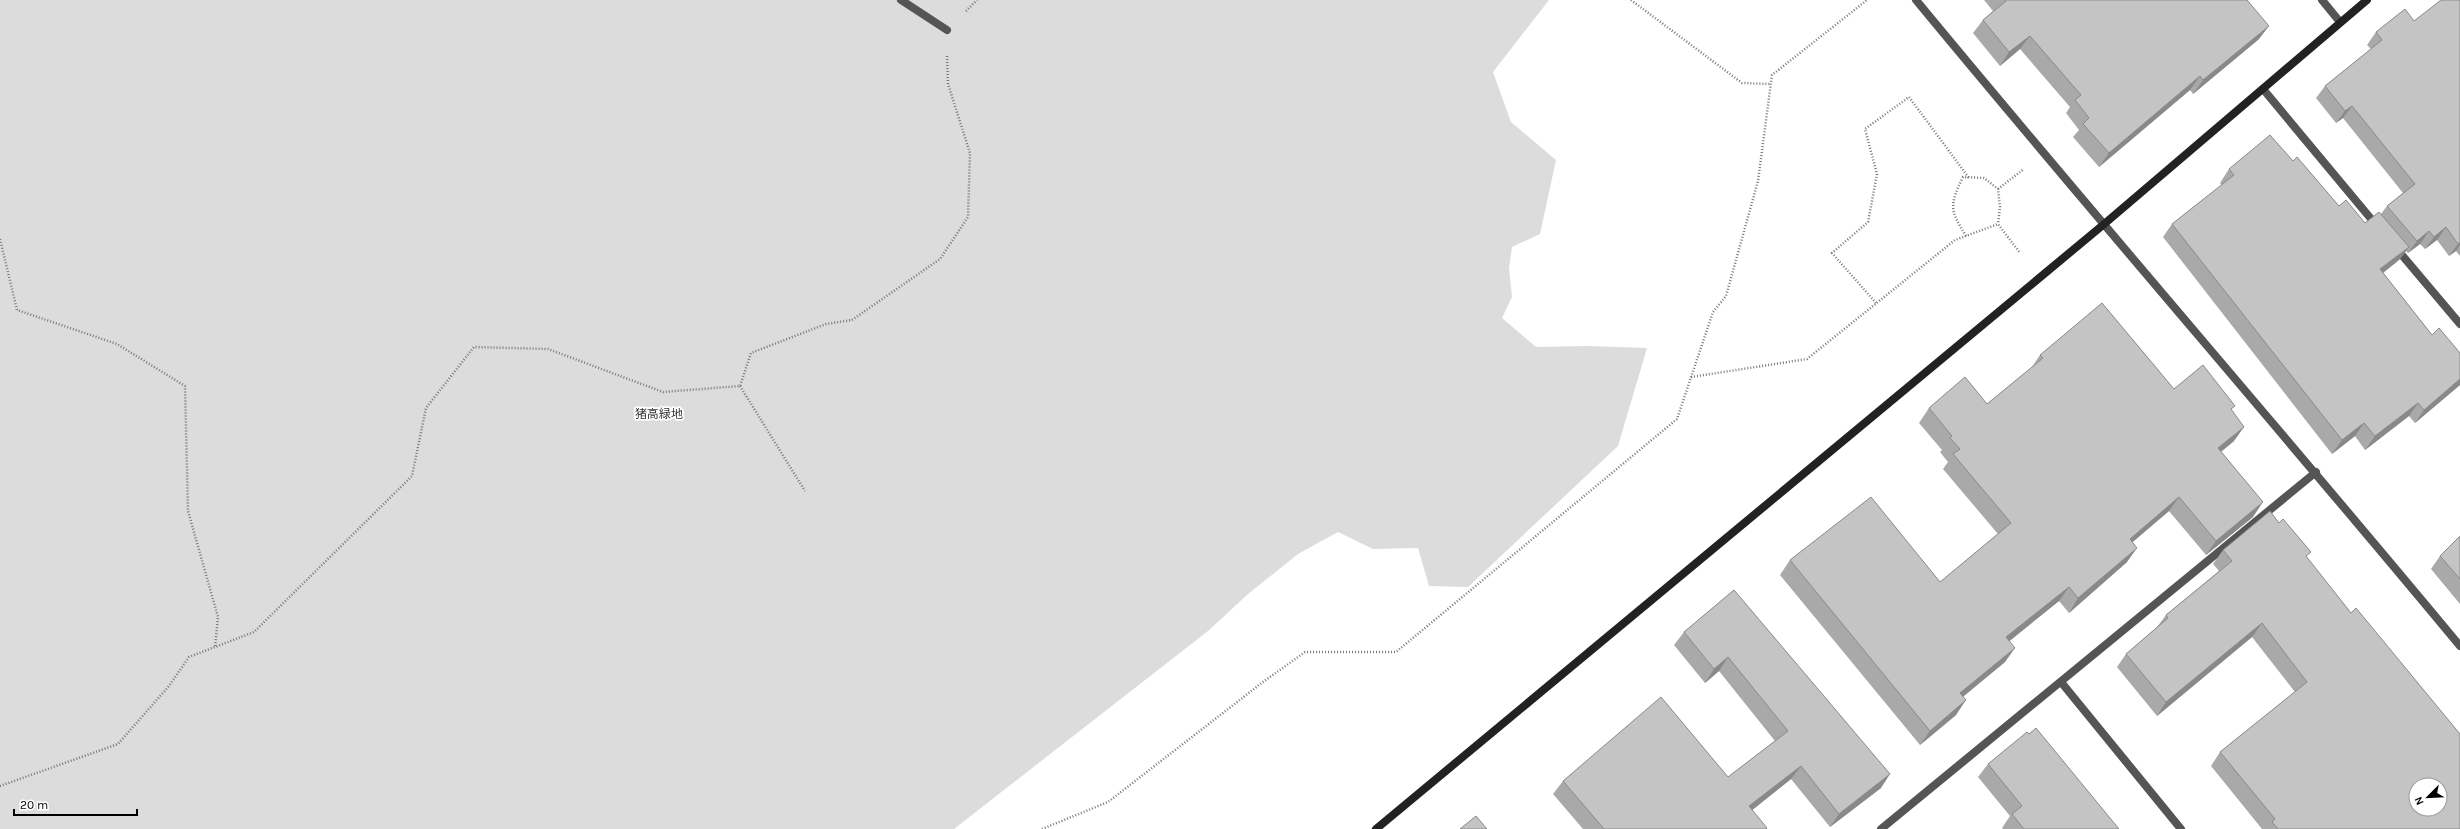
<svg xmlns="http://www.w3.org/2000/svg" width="2460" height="829" viewBox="0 0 2460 829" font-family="Karla,'Noto Sans JP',sans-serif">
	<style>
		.green { fill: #dcdcdc }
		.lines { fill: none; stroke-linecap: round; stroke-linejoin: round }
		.path { stroke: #777; stroke-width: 2.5; stroke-dasharray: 1 2; stroke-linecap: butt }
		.street { stroke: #555; stroke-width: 8 }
		.secondary { stroke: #222; stroke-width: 8 }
		.wall { fill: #a9a9a9 }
		.shaded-wall { fill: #898989 }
		.building { fill: #c4c4c4; stroke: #898989; fill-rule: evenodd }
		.labels { text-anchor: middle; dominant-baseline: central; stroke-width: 3.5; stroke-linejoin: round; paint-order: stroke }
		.park-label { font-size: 12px; fill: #333; stroke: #fff }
	</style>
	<rect width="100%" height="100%" fill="#fff"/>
	<path class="green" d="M0 0H1549L1493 72 1511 122 1556 160 1540 234 1512 247 1509 268 1512 297 1502 318 1536 347 1588 346 1647 348 1618 446 1468 587 1429 586 1418 548 1373 549 1338 532 1298 554 1248 594 1208 631 954 829H0Z"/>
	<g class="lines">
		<g class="path">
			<path d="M1631 0 1742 83 1771 84"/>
			<path d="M966 11 977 0"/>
			<path d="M1998 189 2024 169"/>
			<path d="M1966 236C1950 210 1949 206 1963 177L1984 178 1998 189 2000 207 1998 224"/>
			<path d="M0 239 17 310 117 344 185 386 188 511 218 617 215 647"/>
			<path d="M1876 303 1832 253 1868 222 1877 174 1865 129 1909 97 1969 178"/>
			<path d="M1691 377 1807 359 1955 240 1998 224 2020 253"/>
			<path d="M740 386 805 491"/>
			<path d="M0 786 118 744 169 686 189 657 254 632 412 476 426 408 474 347 548 349 663 392 740 386 751 353 826 324 852 320 940 259 968 217 970 153 948 84 947 56"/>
			<path d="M1042 829 1108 802 1263 682 1305 652H1396L1677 419 1713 312 1726 296 1758 181 1772 75 1867 0"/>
		</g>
		<g class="street">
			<path d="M901 0 947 30"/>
			<path d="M1916 0C2095 217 2280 429 2460 646"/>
			<path d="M2322 0 2340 22"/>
			<path d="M2263 89 2377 226"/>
			<path d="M2396 248 2460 324"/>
			<path d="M2061 682 2181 829"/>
			<path d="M1881 829 2316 472"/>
		</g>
		<path class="secondary" d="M1376 829 2103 225 2367 0"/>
	</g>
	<g class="wall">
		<path d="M1984 0H2247L2259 39 2193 94 2190 90 2099 167 2073 137 2079 130 2066 113 2070 107 2020 49 2000 66 1973 33 1983 20 1993 11Z"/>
		<path d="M2460 0V256L2456 251 2449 256 2437 240 2425 249 2420 244 2408 253 2406 251 2399 260 2383 273 2432 335 2460 353V385L2415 423 2409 416 2365 450 2355 436 2332 454 2163 237 2172 224 2222 185 2220 183 2229 169 2293 161 2339 206 2365 223 2381 214 2387 206 2403 193 2343 118 2336 123 2316 98 2325 86 2371 49 2367 45 2376 32 2414 21Z"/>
		<path d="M2040 355 2174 389 2232 410 2234 441 2221 452 2253 517 2206 555 2169 511 2132 542 2127 562 2069 613 2059 601 2009 641 2005 662 1963 697 1956 715 1920 745 1780 575 1790 560 1940 582 1998 534 1943 469 1948 462 1940 452 1942 450 1919 423 1929 408 1987 404 2032 367Z"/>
		<path d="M2460 536V604L2431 569 2440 556Z"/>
		<path d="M2223 550 2307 557 2460 829H2262L2211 766 2220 752 2295 692 2252 637 2157 716 2117 667 2126 654 2157 627 2166 615 2219 571 2213 564Z"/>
		<path d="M1734 590 1881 788 1830 827 1791 779 1752 810 1766 829H1583L1553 794 1563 781 1728 777 1775 741 1719 671 1705 683 1674 645 1684 632Z"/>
		<path d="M1988 764 2119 829H2003L2002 828 2010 816 1978 777Z"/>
	</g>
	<g class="shaded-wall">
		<path d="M2269 26 2259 39 2193 94 2203 80Z"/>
		<path d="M2030 36 2020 49 2000 66 2009 52Z"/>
		<path d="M2200 76 2190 90 2099 167 2109 153Z"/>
		<path d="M2352 106 2343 118 2336 123 2345 111Z"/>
		<path d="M2446 227 2437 240 2425 249 2434 237Z"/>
		<path d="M2429 231 2420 244 2408 253 2417 241Z"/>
		<path d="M2460 242V245L2456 251 2449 256 2458 244Z"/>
		<path d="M2409 247 2399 260 2370 283 2380 269Z"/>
		<path d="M2460 379V385L2415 423 2424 410Z"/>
		<path d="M2418 403 2409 416 2365 450 2375 436Z"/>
		<path d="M2364 423 2355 436 2332 454 2342 440Z"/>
		<path d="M2244 427 2234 441 2208 462 2218 448Z"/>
		<path d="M2179 497 2169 511 2120 553 2130 539Z"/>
		<path d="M2263 502 2253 517 2206 555 2216 541Z"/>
		<path d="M2137 548 2127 562 2069 613 2078 598Z"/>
		<path d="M2069 587 2059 601 1996 652 2006 637Z"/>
		<path d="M2262 623 2252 637 2157 716 2166 702Z"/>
		<path d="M2015 648 2005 662 1950 707 1960 693Z"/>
		<path d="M1728 657 1719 671 1705 683 1714 669Z"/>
		<path d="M1966 700 1956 715 1920 745 1930 731Z"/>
		<path d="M1801 766 1791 779 1740 820 1749 806Z"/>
		<path d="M1890 774 1881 788 1830 827 1839 814Z"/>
	</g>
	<g class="building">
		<path d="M2005 0H2247L2269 26 2203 80 2200 76 2109 153 2083 124 2089 118 2075 100 2081 95 2030 36 2009 52 1983 20 2006 1Z"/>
		<path d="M2441 0H2460V242L2458 244 2446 227 2434 237 2429 231 2417 241 2387 206 2415 184 2352 106 2345 111 2325 86 2382 40 2376 32 2405 9 2414 21Z"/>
		<path d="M2270 135 2293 161 2297 157 2339 206 2346 200 2365 223 2379 212 2409 247 2380 269 2432 335 2439 328 2460 353V379L2424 410 2418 403 2375 436 2364 423 2342 440 2172 224 2234 175 2229 169Z"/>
		<path d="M2102 303 2174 389 2203 365 2235 406 2231 409 2244 427 2218 448 2263 502 2216 541 2179 497 2130 539 2137 548 2078 598 2069 587 2006 637 2015 648 1960 693 1966 700 1930 731 1790 560 1871 497 1940 582 2011 523 1953 454 1960 449 1950 438 1952 436 1929 408 1965 377 1987 404 2043 358 2040 355Z"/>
		<path d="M2270 511 2279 523 2283 519 2311 552 2306 556 2351 613 2356 608 2460 734V829H2278L2272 822 2275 819 2220 752 2307 682 2262 623 2166 702 2126 654 2168 618 2166 615 2232 561 2223 550ZM2416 785H2440V809H2416Z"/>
		<path d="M2460 536V579L2440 556Z"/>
		<path d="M1734 590 1890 774 1839 814 1801 766 1749 806 1767 828 1766 829H1604L1563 781 1661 697 1728 777 1788 731 1728 657 1714 669 1684 632Z"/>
		<path d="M2036 728 2119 829H2024L2012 814 2022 806 1988 764 2027 732 2029 734Z"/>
		<path d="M1476 816 1487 829H1460Z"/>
	</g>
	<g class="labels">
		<g class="park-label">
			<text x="659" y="414">猪高緑地</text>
		</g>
	</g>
	<g transform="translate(2428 797) rotate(246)"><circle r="19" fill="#ffffff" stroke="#999999"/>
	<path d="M0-3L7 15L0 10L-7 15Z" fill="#000000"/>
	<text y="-6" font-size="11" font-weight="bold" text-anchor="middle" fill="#000000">N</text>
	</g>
	<path d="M14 809v6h123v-6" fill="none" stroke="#000000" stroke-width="2"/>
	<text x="20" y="809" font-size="12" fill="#000000" stroke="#ffffff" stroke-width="3" paint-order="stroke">20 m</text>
</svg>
